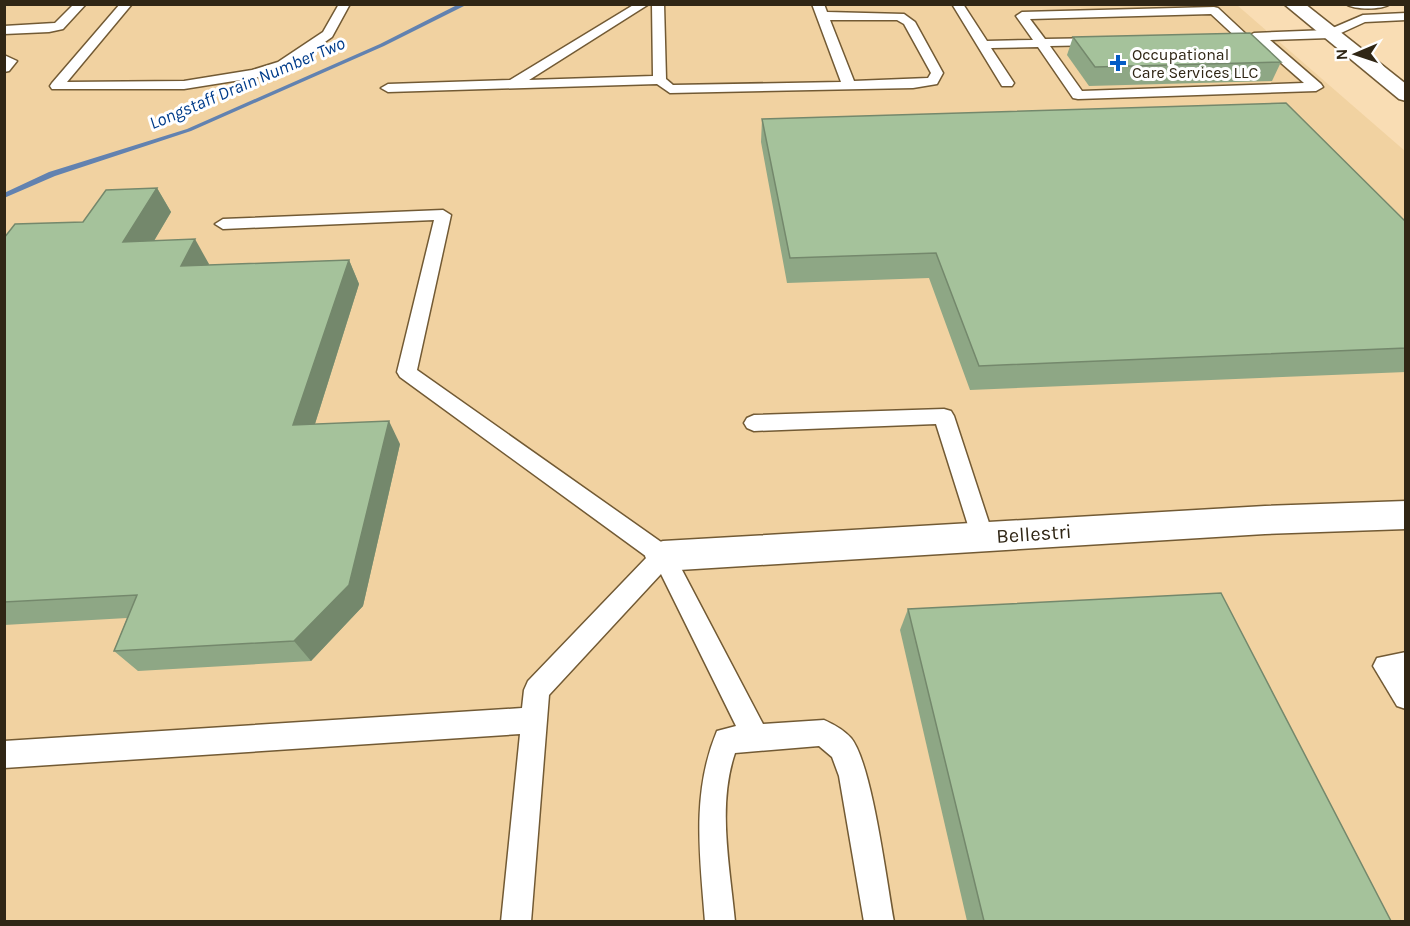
<svg xmlns="http://www.w3.org/2000/svg" width="1410" height="926" viewBox="0 0 1410 926" font-family="Karla,sans-serif">
	<style>
		.built { fill: #f1d2a1 }
		.lines { fill: none; stroke-linecap: round; stroke-linejoin: round }
		.stream { fill: #6282b0; fill-rule: evenodd }
		.lane-casing { stroke: #725a34; stroke-width: 3 }
		.street-casing { stroke: #725a34; stroke-width: 3 }
		.secondary-casing { stroke: #725a34; stroke-width: 3 }
		.lane { fill: #fff; fill-rule: evenodd }
		.street { fill: #fff; fill-rule: evenodd }
		.secondary { fill: #fff; fill-rule: evenodd }
		.wall { fill: #8ea785 }
		.shaded-wall { fill: #74886c }
		.building { fill: #a5c29b; stroke: #74886c; stroke-width: 1.5 }
		.poi-dot { fill: #055cc5; stroke: #fff; stroke-width: 2 }
		.labels { text-anchor: middle; dominant-baseline: central; stroke-width: 6; stroke-linejoin: round; paint-order: stroke }
		.far-poi-label { font-size: 16px; fill: #302615; stroke: #fff; text-anchor: start }
		.far-water-label { font-size: 18px; font-style: italic; fill: #003c8a; stroke: #fff }
		.street-label { font-size: 20px; fill: #302615; stroke: #fff }
	</style>
	<rect width="100%" height="100%" fill="#f9ddb4"/>
	<path class="built" d="M5 5H1237L1405 151V921L5 922Z"/>
	<g class="lines">
		<path class="stream" d="M459 4H468L384 46 191 131 55 176 4 198V193L49 172 187 129 380 44Z"/>
		<defs>
			<g id="lane">
				<path d="M74 4H86L63 29 49 32 4 34V26L55 23Z"/>
				<path d="M120 4H132L67 82 184 81 252 70 278 62 323 32 339 4H350L332 37 288 68 259 77 184 89H52L50 86 52 83Z"/>
				<path d="M635 4H649L529 80 653 76 652 4H664L666 79 673 85 841 82 812 4H824L827 12 904 14 915 22 943 73 937 84 913 88 670 93 657 84 388 92 381 88 388 84 510 80ZM830 20H897L904 24 931 73 928 78 854 81Z"/>
				<path d="M952 4H963L987 41 1033 40 1016 16 1022 12 1214 7 1218 8 1248 36 1254 33 1328 30 1363 15 1406 13V20L1365 22 1330 38 1270 40 1321 84 1323 87 1316 91 1078 99 1073 98 1038 47 991 48 1014 83 1012 86H1002ZM1211 14 1239 40 1243 41 1248 38 1256 41 1304 83 1082 91 1050 46 1100 45 1106 41 1104 38 1045 39 1030 19Z"/>
				<path d="M1346 4H1390C1382 10 1354 10 1346 4Z"/>
				<path d="M4 55 17 61 9 71 4 72Z"/>
				<path d="M443 210 451 215 417 370 671 549 763 724 824 720C833 724 844 730 851 738 872 763 887 884 894 922H864L839 776 832 757 819 746 735 753C717 806 730 867 735 922H705C700 856 691 793 717 731L736 726 661 574 549 695 531 922H501L520 734 4 768V741L522 708 524 690 528 681 647 557 400 377 397 372 434 220 223 229 215 224 223 219Z"/>
				<path d="M944 409 951 411 954 416 994 538 991 545 983 547 975 545 972 538 936 424 754 431 747 428 744 423 747 418 754 415Z"/>
				<path d="M1406 652V709L1397 706 1373 666 1377 658Z"/>
			</g>
			<path id="street" d="M1406 501V529L1265 534 663 571 650 567 645 556 650 545 663 541 1265 506Z"/>
			<path id="secondary" d="M1284 4H1305L1406 84V101L1399 99Z"/>
		</defs>
		<use href="#lane" class="lane-casing"/>
		<use href="#street" class="street-casing"/>
		<use href="#secondary" class="secondary-casing"/>
		<use href="#lane" class="lane"/>
		<use href="#street" class="street"/>
		<use href="#secondary" class="secondary"/>
	</g>
	<g class="wall">
		<path d="M1073 37 1281 62 1272 81 1089 86 1067 55Z"/>
		<path d="M762 119 1406 222V372L970 390 929 278 787 283 761 142Z"/>
		<path d="M157 188 171 212 154 241 209 264 208 265 349 260 359 284 315 424 400 444 363 606 311 661 138 671 114 651 127 618 4 625V238L83 222Z"/>
		<path d="M908 609 1391 921H967L900 630Z"/>
	</g>
	<g class="shaded-wall">
		<path d="M157 188 171 212 139 266 123 242Z"/>
		<path d="M195 239 209 264 195 291 181 266Z"/>
		<path d="M349 260 359 284 307 449 293 425Z"/>
		<path d="M389 421 400 444 363 606 311 661 294 641Z"/>
	</g>
	<g class="building">
		<path d="M1250 33 1281 62 1095 67 1073 37Z"/>
		<path d="M1286 103 1406 222V348L979 366 936 253 790 258 762 119Z"/>
		<path d="M157 188 123 242 195 239 181 266 349 260 293 425 389 421 349 585 294 641 114 651 137 595 4 602V238L15 224 83 222 106 190Z"/>
		<path d="M1221 593 1391 921H984L908 609Z"/>
	</g>
	<path class="poi-dot" d="M1115 54h6v6h6v6h-6v6h-6v-6h-6v-6h6z"/>
	<g class="labels">
		<g class="far-poi-label">
			<text x="1132" y="54">Occupational<tspan x="1132" dy="18">Care Services LLC</tspan></text>
		</g>
		<g class="far-water-label">
			<text transform="translate(247 83) rotate(-23)">Longstaff Drain Number Two</text>
		</g>
		<g class="street-label">
			<text transform="translate(1034 534) rotate(-4)">Bellestri</text>
		</g>
	</g>
	<rect width="1410" height="926" fill="none" stroke="#302615" stroke-width="12"/>
	<g transform="translate(1356 54) rotate(268)" stroke="#ffffff" stroke-width="4.5" paint-order="stroke">
	<path d="M0-4.5L10 22L0 15L-10 22Z" fill="#302615"/>
	<text y="-9" font-size="16" font-weight="bold" text-anchor="middle" fill="#302615">N</text>
	</g>
</svg>
